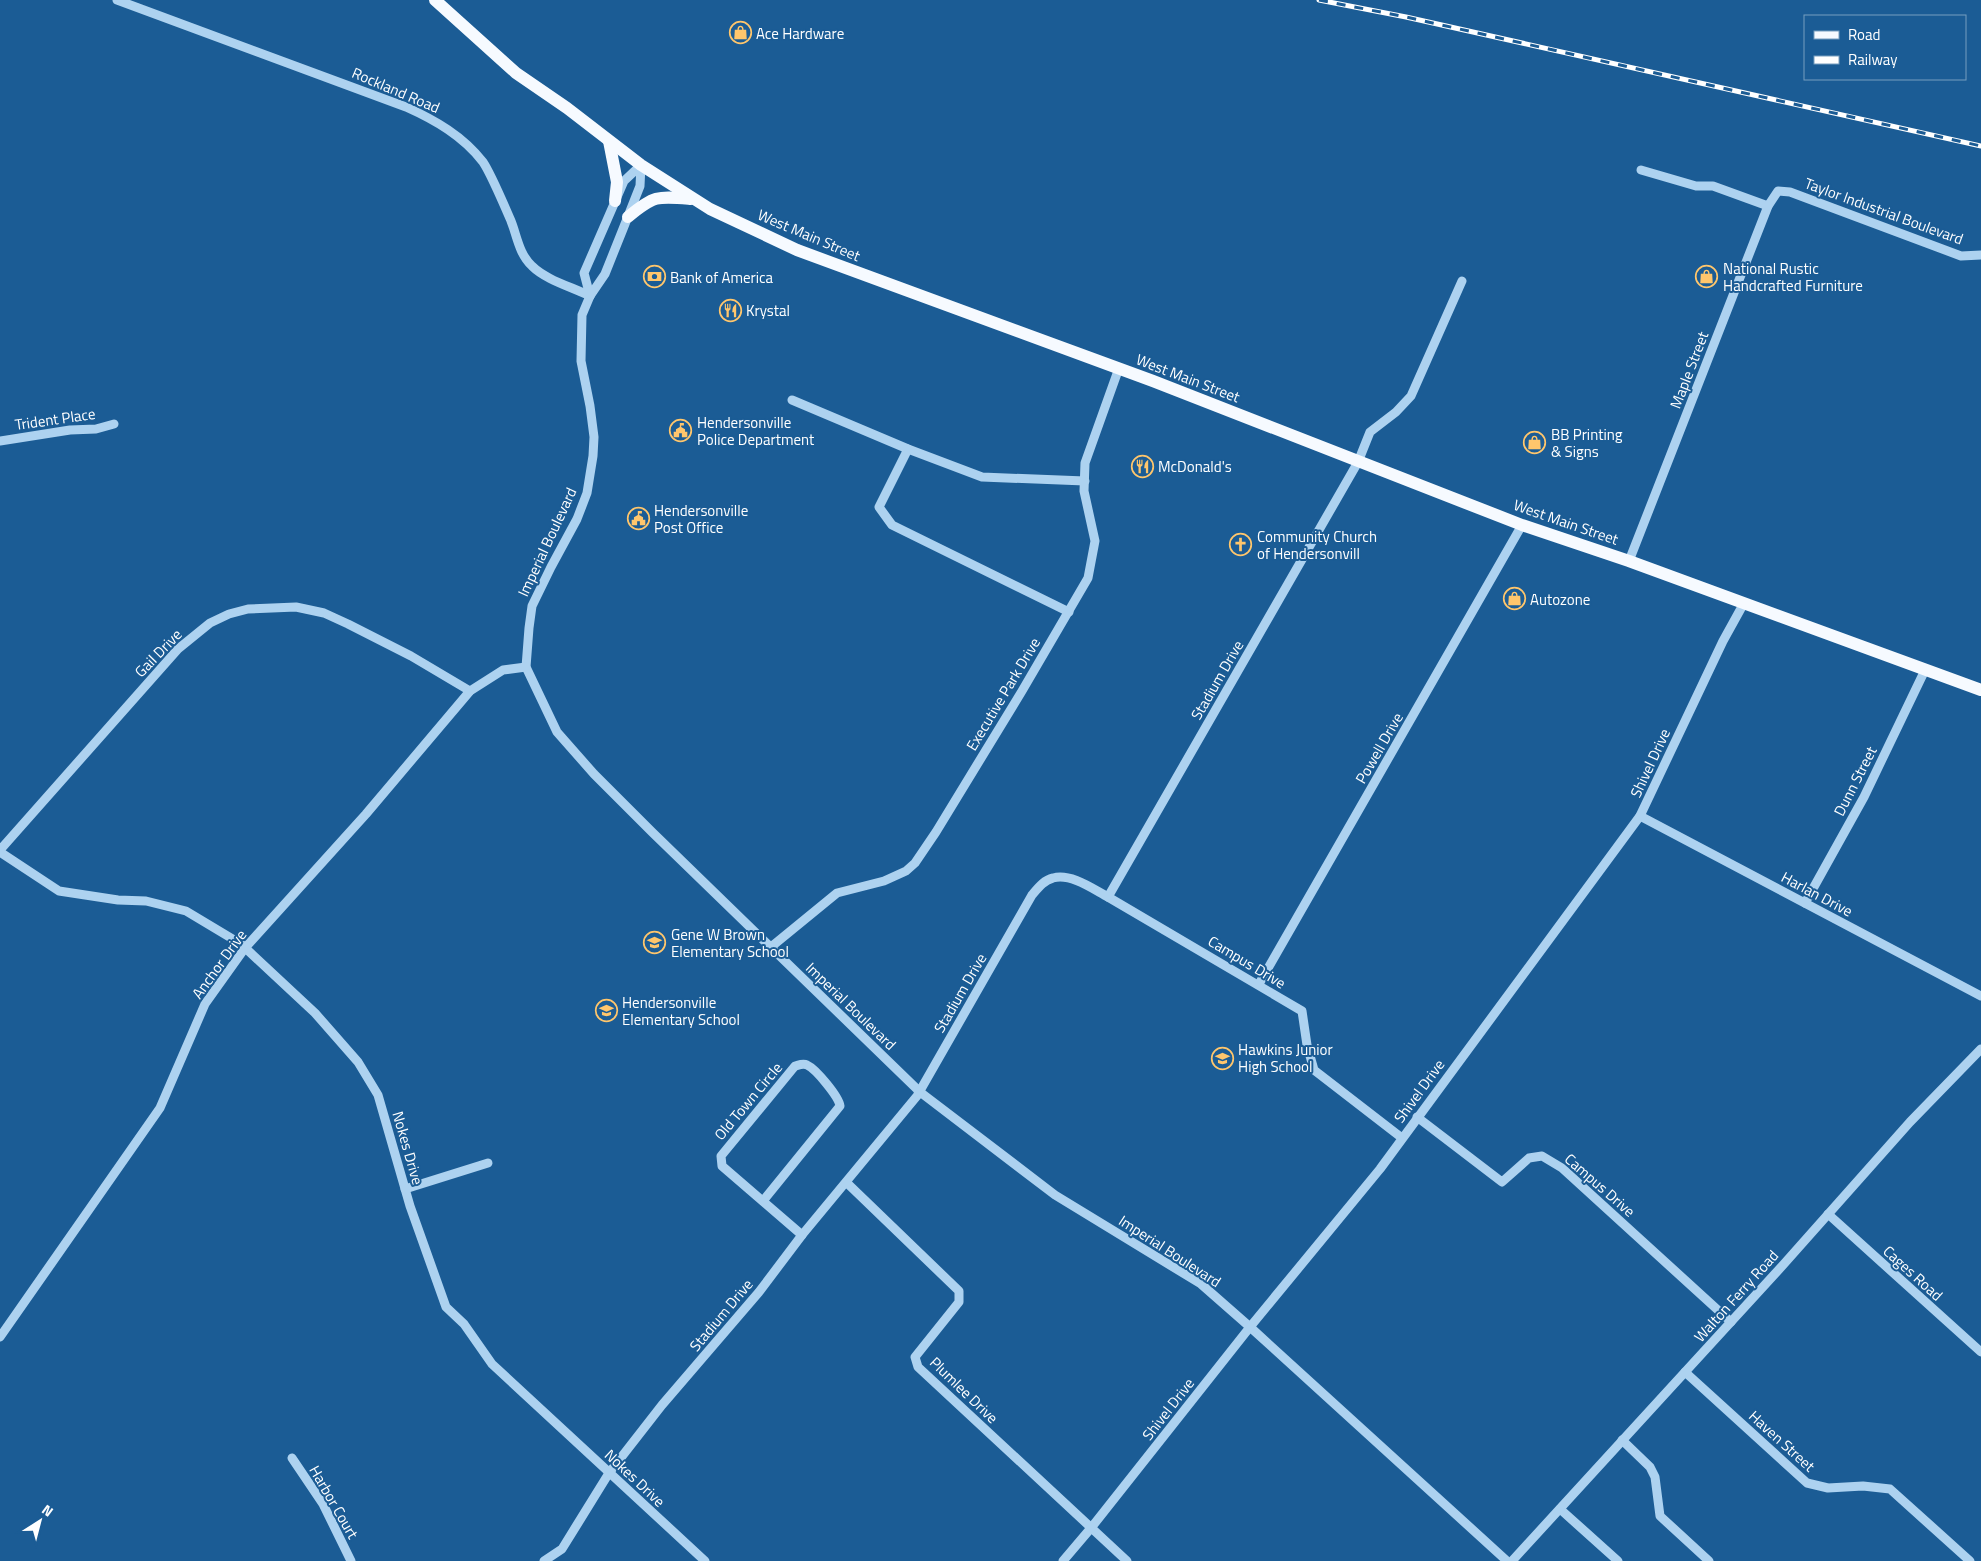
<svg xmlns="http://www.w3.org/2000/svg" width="1981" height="1561" viewBox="0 0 1981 1561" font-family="'Titillium Web',sans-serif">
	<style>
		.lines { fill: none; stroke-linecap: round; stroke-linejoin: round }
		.minor { stroke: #add2f0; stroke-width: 9 }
		.major { stroke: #f6faff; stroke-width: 12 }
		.rail-casing { stroke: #fff; stroke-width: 5 }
		.rail { stroke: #1b5c95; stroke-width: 3; stroke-dasharray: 9; stroke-linecap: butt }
		.labels { text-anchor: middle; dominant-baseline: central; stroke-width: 4; stroke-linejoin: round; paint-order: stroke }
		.poi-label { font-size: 15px; fill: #fff; stroke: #1b5c95; text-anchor: start }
		.street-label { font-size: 15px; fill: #fff; stroke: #1b5c95 }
	</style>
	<rect width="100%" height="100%" fill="#1b5c95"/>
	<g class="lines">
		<g class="minor">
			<path d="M117 0 406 107C435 120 463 136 483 162 491 174 505 207 511 221 517 236 519 254 532 266 546 280 572 287 590 296"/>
			<path d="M641 165 640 186 623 229 605 274 590 296 582 315 581 361 590 406 594 437 593 456 587 493 577 519 551 567 532 606 529 628 526 667 557 732 594 774 652 832 920 1092 1055 1195 1201 1284 1250 1327 1507 1561"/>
			<path d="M1641 170 1696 186H1713L1768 206"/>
			<path d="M590 296 584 273 624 181 641 165"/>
			<path d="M792 400 908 449 982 477 1085 481"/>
			<path d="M0 441 70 430 96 429 114 424"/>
			<path d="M908 449 879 507 892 525 1069 612"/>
			<path d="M1629 561 1768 206 1778 191 1790 192 1961 256 1981 255"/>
			<path d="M1640 816 1981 996"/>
			<path d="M0 850 178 649 210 623 229 614 248 609 296 607 324 613 348 624 411 656 470 691"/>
			<path d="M0 852 59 891 118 900 146 901 186 911 241 944 315 1013 358 1062 378 1095 410 1206 446 1307 464 1324 492 1364 705 1561"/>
			<path d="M1108 897 1358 462 1370 432 1396 412 1411 396 1462 281"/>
			<path d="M1805 903 1864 797 1925 670"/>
			<path d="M771 947 837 893 884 881 906 871 915 863 936 832 1022 691 1088 578 1095 541 1084 491 1085 463 1119 368"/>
			<path d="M1259 984 1522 525"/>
			<path d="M1417 1117 1502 1182 1529 1158 1542 1156 1562 1168 1731 1322"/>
			<path d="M847 1183 959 1291V1302L915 1357 918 1367 1127 1561"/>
			<path d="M405 1189 488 1163"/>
			<path d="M763 1201 840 1106C839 1097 816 1069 807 1065 803 1063 799 1065 795 1066L721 1156 722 1166 802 1235"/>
			<path d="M1828 1214 1981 1352"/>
			<path d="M0 1337 160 1108 205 1004 245 948 366 814 470 691 503 670 526 667"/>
			<path d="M1685 1372 1807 1483 1828 1488 1863 1486 1890 1489 1970 1561"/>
			<path d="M1622 1440 1650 1467 1655 1477 1660 1516 1709 1561"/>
			<path d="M292 1458 323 1504 351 1561"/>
			<path d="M1560 1509 1618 1561"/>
			<path d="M544 1561 562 1549 609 1473 662 1405 759 1292 802 1235 917 1096 1032 895C1038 888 1044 880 1053 878 1071 873 1093 889 1108 897L1302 1011 1307 1045 1314 1070 1402 1138"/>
			<path d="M1063 1561 1091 1528 1250 1327 1380 1169 1640 816 1723 641 1744 603"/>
			<path d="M1512 1561 1783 1265 1910 1122 1981 1049"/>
		</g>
		<g class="major">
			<path d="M435 0 516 73 567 108 641 165 710 209 797 250 1153 381 1522 525 1629 561 1981 690"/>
			<path d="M609 141 617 182 615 201"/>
			<path d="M628 217C654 195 658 196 691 199"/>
		</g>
		<defs>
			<path id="rail" d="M1319 0 1406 17 1981 146"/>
		</defs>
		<use href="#rail" class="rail-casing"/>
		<use href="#rail" class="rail"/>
	</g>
	<defs>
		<symbol id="shop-ring" viewBox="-11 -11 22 22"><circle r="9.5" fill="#1b5c95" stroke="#ffc66c" stroke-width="1.5"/><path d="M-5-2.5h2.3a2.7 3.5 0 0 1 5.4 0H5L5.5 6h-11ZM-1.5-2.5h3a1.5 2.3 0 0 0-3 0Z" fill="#ffc66c"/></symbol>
		<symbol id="bank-ring" viewBox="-11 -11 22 22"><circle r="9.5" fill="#1b5c95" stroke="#ffc66c" stroke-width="1.5"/><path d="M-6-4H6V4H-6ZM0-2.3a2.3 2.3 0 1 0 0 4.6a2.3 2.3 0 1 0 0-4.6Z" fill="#ffc66c"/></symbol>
		<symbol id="restaurant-ring" viewBox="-11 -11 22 22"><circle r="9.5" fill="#1b5c95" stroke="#ffc66c" stroke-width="1.5"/><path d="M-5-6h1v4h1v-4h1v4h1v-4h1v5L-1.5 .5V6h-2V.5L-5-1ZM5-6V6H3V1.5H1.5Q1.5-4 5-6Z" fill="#ffc66c"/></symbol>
		<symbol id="civic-ring" viewBox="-11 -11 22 22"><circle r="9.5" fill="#1b5c95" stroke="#ffc66c" stroke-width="1.5"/><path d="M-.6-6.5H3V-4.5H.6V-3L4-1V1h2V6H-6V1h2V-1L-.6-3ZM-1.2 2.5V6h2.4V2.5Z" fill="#ffc66c"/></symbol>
		<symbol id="church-ring" viewBox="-11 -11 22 22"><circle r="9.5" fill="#1b5c95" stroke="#ffc66c" stroke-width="1.5"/><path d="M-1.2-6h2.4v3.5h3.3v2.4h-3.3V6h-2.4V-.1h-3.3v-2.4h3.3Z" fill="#ffc66c"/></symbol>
		<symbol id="school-ring" viewBox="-11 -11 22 22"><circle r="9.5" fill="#1b5c95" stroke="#ffc66c" stroke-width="1.5"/><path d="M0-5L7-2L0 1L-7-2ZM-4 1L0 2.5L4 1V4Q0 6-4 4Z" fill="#ffc66c"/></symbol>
	</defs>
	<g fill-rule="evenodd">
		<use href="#shop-ring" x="728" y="20" width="25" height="25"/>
		<use href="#bank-ring" x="642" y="264" width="25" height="25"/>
		<use href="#shop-ring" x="1694" y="264" width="25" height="25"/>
		<use href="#restaurant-ring" x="718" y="298" width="25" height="25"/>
		<use href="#civic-ring" x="668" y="418" width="25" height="25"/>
		<use href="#shop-ring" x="1522" y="430" width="25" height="25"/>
		<use href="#restaurant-ring" x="1130" y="454" width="25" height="25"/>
		<use href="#civic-ring" x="626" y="506" width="25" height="25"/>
		<use href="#church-ring" x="1228" y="532" width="25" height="25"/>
		<use href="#shop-ring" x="1502" y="586" width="25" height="25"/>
		<use href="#school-ring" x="642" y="930" width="25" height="25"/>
		<use href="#school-ring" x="594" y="998" width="25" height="25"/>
		<use href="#school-ring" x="1210" y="1046" width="25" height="25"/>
	</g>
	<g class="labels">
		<g class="poi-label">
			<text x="756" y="33">Ace Hardware</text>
			<text x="1723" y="268">National Rustic<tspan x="1723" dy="17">Handcrafted Furniture</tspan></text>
			<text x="670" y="277">Bank of America</text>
			<text x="746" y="310">Krystal</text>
			<text x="697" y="422">Hendersonville<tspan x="697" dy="17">Police Department</tspan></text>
			<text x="1551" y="434">BB Printing<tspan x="1551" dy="17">&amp; Signs</tspan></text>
			<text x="1158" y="466">McDonald's</text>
			<text x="654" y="510">Hendersonville<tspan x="654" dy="17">Post Office</tspan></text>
			<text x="1257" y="536">Community Church<tspan x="1257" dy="17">of Hendersonvill</tspan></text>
			<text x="1530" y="599">Autozone</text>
			<text x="671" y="934">Gene W Brown<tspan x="671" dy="17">Elementary School</tspan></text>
			<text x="622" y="1002">Hendersonville<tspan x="622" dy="17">Elementary School</tspan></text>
			<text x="1238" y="1049">Hawkins Junior<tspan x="1238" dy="17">High School</tspan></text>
		</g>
		<g class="street-label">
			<text transform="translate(396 90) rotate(23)">Rockland Road</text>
			<text transform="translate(1884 211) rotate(20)">Taylor Industrial Boulevard</text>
			<text transform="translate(809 235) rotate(23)">West Main Street</text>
			<text transform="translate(1689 370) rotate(-69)">Maple Street</text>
			<text transform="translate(1188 378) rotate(21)">West Main Street</text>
			<text transform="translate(55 419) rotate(-8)">Trident Place</text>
			<text transform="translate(1566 522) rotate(19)">West Main Street</text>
			<text transform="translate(547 542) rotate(-65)">Imperial Boulevard</text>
			<text transform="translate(158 653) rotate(-46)">Gail Drive</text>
			<text transform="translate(1217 680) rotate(-60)">Stadium Drive</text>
			<text transform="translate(1003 694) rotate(-59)">Executive Park Drive</text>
			<text transform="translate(1379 748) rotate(-60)">Powell Drive</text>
			<text transform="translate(1650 763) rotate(-65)">Shivel Drive</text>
			<text transform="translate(1855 781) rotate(-63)">Dunn Street</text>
			<text transform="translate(1817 894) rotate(28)">Harlan Drive</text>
			<text transform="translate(1247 962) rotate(31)">Campus Drive</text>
			<text transform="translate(219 964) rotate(-54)">Anchor Drive</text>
			<text transform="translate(960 993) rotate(-60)">Stadium Drive</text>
			<text transform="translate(851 1006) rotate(44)">Imperial Boulevard</text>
			<text transform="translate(1419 1091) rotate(-54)">Shivel Drive</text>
			<text transform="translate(748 1101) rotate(-50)">Old Town Circle</text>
			<text transform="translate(408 1148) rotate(74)">Nokes Drive</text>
			<text transform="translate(1600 1185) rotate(41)">Campus Drive</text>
			<text transform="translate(1170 1251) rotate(33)">Imperial Boulevard</text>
			<text transform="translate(1913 1273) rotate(42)">Cages Road</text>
			<text transform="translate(1736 1296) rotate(-48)">Walton Ferry Road</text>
			<text transform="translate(721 1315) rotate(-50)">Stadium Drive</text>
			<text transform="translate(964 1390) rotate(44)">Plumlee Drive</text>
			<text transform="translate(1168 1409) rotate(-52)">Shivel Drive</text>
			<text transform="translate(1782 1441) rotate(42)">Haven Street</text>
			<text transform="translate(635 1478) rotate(43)">Nokes Drive</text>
			<text transform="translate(334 1502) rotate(60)">Harbor Court</text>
		</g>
	</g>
	<rect x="1804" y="15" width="162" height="65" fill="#1b5c95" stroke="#769dbf"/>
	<rect x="1814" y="31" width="25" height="8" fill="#f6faff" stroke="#769dbf"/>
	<text x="1848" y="40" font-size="15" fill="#ffffff">Road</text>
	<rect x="1814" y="56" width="25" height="8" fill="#ffffff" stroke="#769dbf"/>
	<text x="1848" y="65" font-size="15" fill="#ffffff">Railway</text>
	<g transform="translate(40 1521) rotate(36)" stroke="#1b5c95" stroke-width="4" paint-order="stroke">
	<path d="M0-4L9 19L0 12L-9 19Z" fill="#ffffff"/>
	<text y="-8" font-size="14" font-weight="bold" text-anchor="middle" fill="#ffffff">N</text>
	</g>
</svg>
